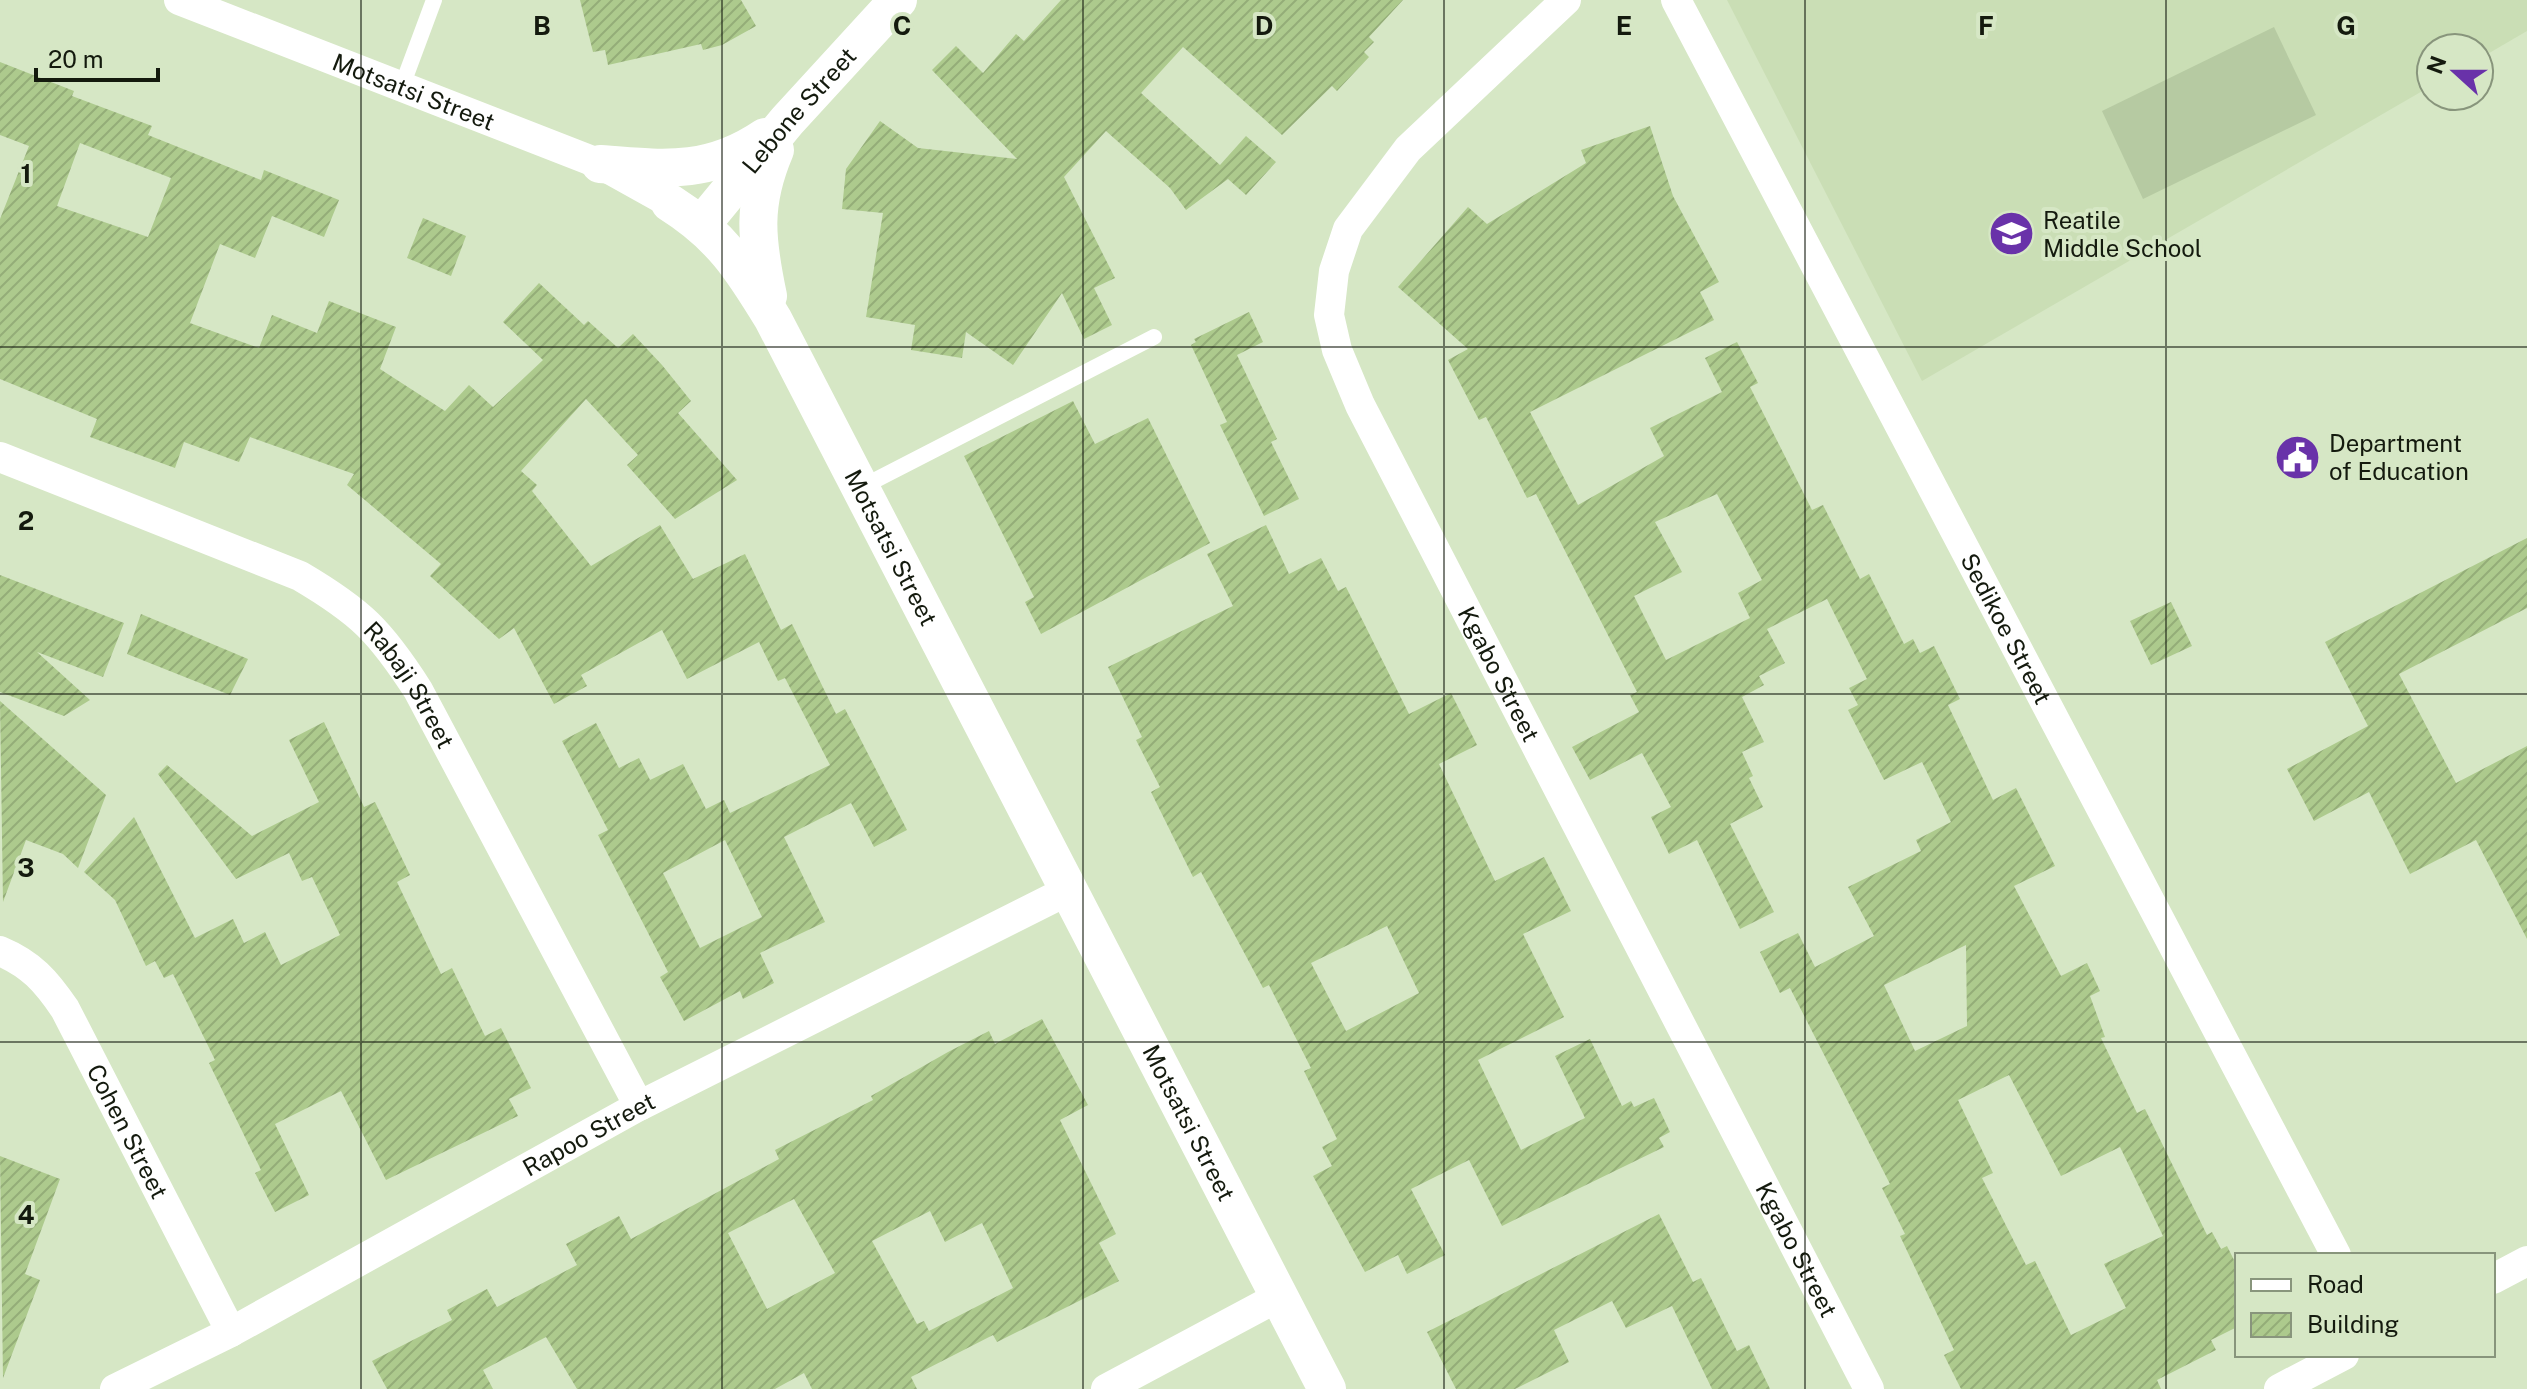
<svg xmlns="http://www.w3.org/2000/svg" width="2527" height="1389" viewBox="0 0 2527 1389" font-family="'Public Sans',sans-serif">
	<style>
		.built { fill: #cadeb5 }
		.garden { fill: #b6caa2 }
		.building { fill: url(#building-hatch); fill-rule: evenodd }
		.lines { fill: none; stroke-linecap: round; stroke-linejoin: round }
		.service { stroke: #fff; stroke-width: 16 }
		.minor { stroke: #fff; stroke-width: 30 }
		.tertiary { stroke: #fff; stroke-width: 38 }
		.grid { fill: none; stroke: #141a0e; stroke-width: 2; stroke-opacity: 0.55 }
		.labels { text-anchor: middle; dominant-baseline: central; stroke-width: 8; stroke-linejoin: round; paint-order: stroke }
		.street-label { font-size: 24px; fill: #141a0e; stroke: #d6e7c5 }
		.poi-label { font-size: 24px; fill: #141a0e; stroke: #d6e7c5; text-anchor: start }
		.grid-label { font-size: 26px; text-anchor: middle; font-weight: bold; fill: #141a0e; stroke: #d6e7c5; stroke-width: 8; stroke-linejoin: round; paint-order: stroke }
	</style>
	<defs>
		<pattern id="building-hatch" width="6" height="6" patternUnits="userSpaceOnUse" patternTransform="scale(2)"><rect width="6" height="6" fill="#adca8d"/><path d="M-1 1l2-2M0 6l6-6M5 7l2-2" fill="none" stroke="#94ad78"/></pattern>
	</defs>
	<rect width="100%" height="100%" fill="#d6e7c5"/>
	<path class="built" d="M1727 0H2527V31L2479 59V48H2431V86L1922 381Z"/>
	<path class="garden" d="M2274 27 2316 115 2143 199 2102 111Z"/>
	<g class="building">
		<path d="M580 0H741L756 26 722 45 703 50 701 44 608 65 605 50 593 52Z"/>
		<path d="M1061 0H1403L1369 37 1374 42 1364 52 1369 57 1337 91 1332 86 1282 135 1183 47 1141 93 1220 165 1246 136 1276 162 1246 195 1228 179 1186 210 1170 188 1106 131 1064 177 1115 278 1094 288 1112 325 1084 339 1062 293 1013 365 966 332 962 358 911 350 915 325 866 317 883 213 842 209 846 169 880 121 918 148 1017 159 932 70 956 46 983 73 1016 34 1024 41Z"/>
		<path d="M0 62 74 91 72 96 152 126 148 135 261 180 264 170 339 200 324 237 272 216 255 258 220 244 190 323 259 348 272 315 317 333 329 301 396 327 380 369 445 411 469 385 493 407 543 360 503 322 539 283 584 325 588 321 618 348 633 334 662 365 691 401 678 413 737 480 675 519 627 465 638 455 586 399 521 471 537 485 532 491 591 566 660 525 693 579 745 554 781 630 792 624 836 714 845 709 907 830 874 847 851 803 784 837 825 922 760 953 774 983 743 999 740 991 684 1021 660 977 668 972 598 835 608 830 562 741 596 723 619 768 639 758 650 780 683 764 706 809 724 800 730 813 830 765 785 678 778 681 759 642 687 679 662 630 581 675 587 686 554 704 514 628 499 639 430 576 441 564 347 485 354 474 250 437 239 462 184 442 175 468 90 437 97 419 0 379V219L29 146 0 135ZM80 143 171 178 148 237 57 206ZM725 840 762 917 700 948 663 873Z"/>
		<path d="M1650 126 1673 196 1719 282 1700 292 1714 320 1530 412 1578 505 1664 456 1650 428 1722 392 1705 358 1737 342 1758 383 1750 387 1812 510 1823 505 1860 579 1869 574 1904 644 1913 639 1920 653 1934 646 1960 699 1948 705 1993 800 2016 788 2055 866 2014 886 2061 976 2087 963 2100 991 2090 996 2105 1037 2101 1038 2137 1113 2145 1109 2207 1235 2212 1232 2221 1249 2227 1246 2237 1266V1327L2211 1340 2216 1350 2157 1380 2161 1389H1961L1944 1355 1954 1350 1900 1236 1905 1234 1882 1188 1890 1184 1790 988 1780 993 1760 952 1798 933 1815 967 1874 936 1848 887 1921 851 1916 840 1951 822 1922 762 1884 780 1848 710 1858 705 1849 688 1867 679 1827 599 1767 629 1785 663 1759 676 1764 685 1742 697 1764 742 1742 752 1753 776 1749 778 1763 807 1730 824 1774 912 1740 929 1697 840 1669 854 1651 817 1671 807 1642 753 1590 780 1572 747 1639 712 1630 695 1637 692 1536 494 1527 498 1486 417 1479 420 1448 360 1468 349 1398 287 1468 207 1487 224 1586 163 1581 150ZM1717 494 1762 580 1738 593 1750 618 1666 660 1634 596 1682 572 1655 522ZM1966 945 1967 1026 1915 1051 1884 985ZM2009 1075 2061 1176 2120 1147 2163 1236 2104 1264 2126 1308 2071 1335 2035 1261 2026 1265 1982 1178 1993 1173 1958 1100Z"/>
		<path d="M423 218 466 236 451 276 407 258Z"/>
		<path d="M1249 312 1263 342 1237 355 1277 439 1271 442 1299 499 1264 516 1220 425 1227 422 1191 345 1196 342 1194 339Z"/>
		<path d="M1073 401 1095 444 1148 418 1210 543 1041 634 1025 602 1034 597 964 456Z"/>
		<path d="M1266 525 1289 574 1321 558 1338 591 1346 587 1409 714 1451 693 1477 745 1439 764 1495 881 1544 857 1571 911 1523 934 1564 1017 1478 1060 1521 1150 1585 1118 1555 1056 1590 1039 1622 1106 1631 1101 1634 1107 1654 1098 1670 1132 1659 1138 1664 1147 1502 1226 1469 1160 1411 1189 1445 1255 1407 1274 1398 1255 1365 1272 1313 1176 1332 1166 1322 1147 1337 1139 1304 1071 1311 1068 1269 985 1263 988 1201 872 1193 877 1151 792 1160 787 1136 740 1142 737 1108 667 1233 606 1207 554ZM1387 926 1419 993 1346 1031 1311 963Z"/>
		<path d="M2527 538V608L2399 674 2456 783 2527 746V939L2476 840 2410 874 2369 792 2314 821 2287 769 2368 726 2325 642Z"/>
		<path d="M0 575 124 623 103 677 37 652 90 700 64 716 0 692Z"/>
		<path d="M2171 602 2192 646 2151 665 2130 621Z"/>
		<path d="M141 614 248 659 230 695 127 654Z"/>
		<path d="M0 701 106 795 78 868 63 854 26 840 3 902Z"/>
		<path d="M324 722 364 807 375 802 410 875 397 882 441 974 452 968 485 1036 501 1028 531 1088 509 1099 518 1116 386 1180 341 1091 275 1124 309 1195 275 1212 255 1173 261 1170 209 1063 215 1060 173 974 164 978 155 961 146 966 115 900 84 872 134 817 195 938 233 919 244 943 265 932 281 965 340 935 312 877 302 881 289 853 236 879 158 774 167 765 252 836 319 802 289 740Z"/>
		<path d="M1042 1019 1088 1105 1060 1120 1116 1234 1099 1243 1119 1281 997 1342 993 1335 911 1377 917 1389H812L804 1373 775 1389H577L546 1337 483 1370 493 1389H387L372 1361 452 1320 447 1310 487 1289 497 1307 577 1265 566 1244 619 1216 631 1239 779 1159 775 1150 873 1100 871 1096 948 1052 989 1031 995 1044ZM794 1199 835 1273 767 1309 728 1233ZM930 1211 945 1242 982 1223 1013 1288 929 1331 924 1321 917 1324 872 1241Z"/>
		<path d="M0 1156 60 1179 25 1274 40 1280 3 1378Z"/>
		<path d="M1659 1214 1693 1282 1701 1278 1737 1351 1749 1345 1770 1389H1712L1672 1306 1626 1328 1612 1301 1554 1330 1569 1362 1515 1389H1456L1427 1332Z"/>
	</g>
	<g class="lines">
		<g class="service">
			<path d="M402 86 434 0"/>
			<path d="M860 488 1154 337"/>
		</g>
		<g class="minor">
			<path id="s1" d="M179 0 600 164 670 203"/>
			<path id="s2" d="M1566 0 1408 149 1348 229 1334 271 1329 315 1337 350 1360 405 1869 1389"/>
			<path id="s3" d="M1676 0 2336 1255"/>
			<path id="s4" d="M0 457 300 576C361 612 380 631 418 690L639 1106"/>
			<path id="s5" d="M0 951C31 964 46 981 65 1009L231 1332"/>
			<path d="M2493 1279 2527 1261"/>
			<path id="s6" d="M115 1389 231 1332 639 1106 1069 890"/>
			<path d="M1106 1389 1280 1296"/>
			<path d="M2279 1389 2344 1355"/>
		</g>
		<g class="tertiary">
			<path d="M600 164C664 169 709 175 765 137"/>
			<path id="s7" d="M670 203C721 235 742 268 773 319L1327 1389"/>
			<path id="s8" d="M703 223 787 121 898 0"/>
			<path d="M768 296C756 239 752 204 775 150"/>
		</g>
	</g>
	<path class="grid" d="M361 0V1389M722 0V1389M1083 0V1389M1444 0V1389M1805 0V1389M2166 0V1389M0 347H2527M0 694H2527M0 1042H2527"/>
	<defs>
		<symbol id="school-disc" viewBox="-11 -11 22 22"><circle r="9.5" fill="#6932a9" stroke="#d6e7c5"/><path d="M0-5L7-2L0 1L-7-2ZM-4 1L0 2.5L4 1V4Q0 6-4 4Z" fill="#fff"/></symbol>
		<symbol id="civic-disc" viewBox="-11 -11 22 22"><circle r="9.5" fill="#6932a9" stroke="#d6e7c5"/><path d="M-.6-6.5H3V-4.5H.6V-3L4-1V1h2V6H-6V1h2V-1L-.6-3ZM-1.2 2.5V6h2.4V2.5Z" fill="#fff"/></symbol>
	</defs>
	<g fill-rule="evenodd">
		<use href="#school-disc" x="1986" y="208" width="51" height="51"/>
		<use href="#civic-disc" x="2272" y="432" width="51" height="51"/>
	</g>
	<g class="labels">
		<g class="street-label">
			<text stroke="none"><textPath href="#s1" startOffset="252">Motsatsi Street</textPath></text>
			<text stroke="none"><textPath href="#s8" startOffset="148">Lebone Street</textPath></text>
			<text stroke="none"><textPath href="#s7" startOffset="414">Motsatsi Street</textPath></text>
			<text stroke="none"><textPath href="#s3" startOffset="710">Sedikoe Street</textPath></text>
			<text stroke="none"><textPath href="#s2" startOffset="804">Kgabo Street</textPath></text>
			<text stroke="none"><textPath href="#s4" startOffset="480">Rabaji Street</textPath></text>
			<text stroke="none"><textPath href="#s7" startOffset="1062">Motsatsi Street</textPath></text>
			<text stroke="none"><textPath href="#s5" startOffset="226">Cohen Street</textPath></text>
			<text stroke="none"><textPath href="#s6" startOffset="538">Rapoo Street</textPath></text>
			<text stroke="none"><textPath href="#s2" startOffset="1452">Kgabo Street</textPath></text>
		</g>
		<g class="poi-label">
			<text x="2043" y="220">Reatile<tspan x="2043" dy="28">Middle School</tspan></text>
			<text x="2329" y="443">Department<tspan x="2329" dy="28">of Education</tspan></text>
		</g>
	</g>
	<g class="grid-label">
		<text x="542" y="35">B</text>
		<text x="902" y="35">C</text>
		<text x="1264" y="35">D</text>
		<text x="1624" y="35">E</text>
		<text x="1986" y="35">F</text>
		<text x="2346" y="35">G</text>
		<text x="26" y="183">1</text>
		<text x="26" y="530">2</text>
		<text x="26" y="877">3</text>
		<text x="26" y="1224">4</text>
	</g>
	<rect x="2235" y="1253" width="260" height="104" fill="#d6e7c5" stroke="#88957c" stroke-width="2"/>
	<rect x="2251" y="1279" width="40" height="12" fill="#ffffff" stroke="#88957c" stroke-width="2"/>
	<text x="2307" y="1293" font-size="24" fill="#141a0e">Road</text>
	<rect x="2251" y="1313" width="40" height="24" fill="url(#building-hatch)" stroke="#88957c" stroke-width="2"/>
	<text x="2307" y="1333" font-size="24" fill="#141a0e">Building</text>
	<g transform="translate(2455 72) rotate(291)"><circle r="38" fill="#d6e7c5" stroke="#88957c" stroke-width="2"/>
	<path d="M0-6L14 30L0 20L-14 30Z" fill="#6932a9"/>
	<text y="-12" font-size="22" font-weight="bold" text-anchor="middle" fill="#141a0e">N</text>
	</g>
	<path d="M36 68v12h122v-12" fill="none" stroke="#141a0e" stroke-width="4"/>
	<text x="48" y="68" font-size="24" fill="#141a0e" stroke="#d6e7c5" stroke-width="6" paint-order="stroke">20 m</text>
</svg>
